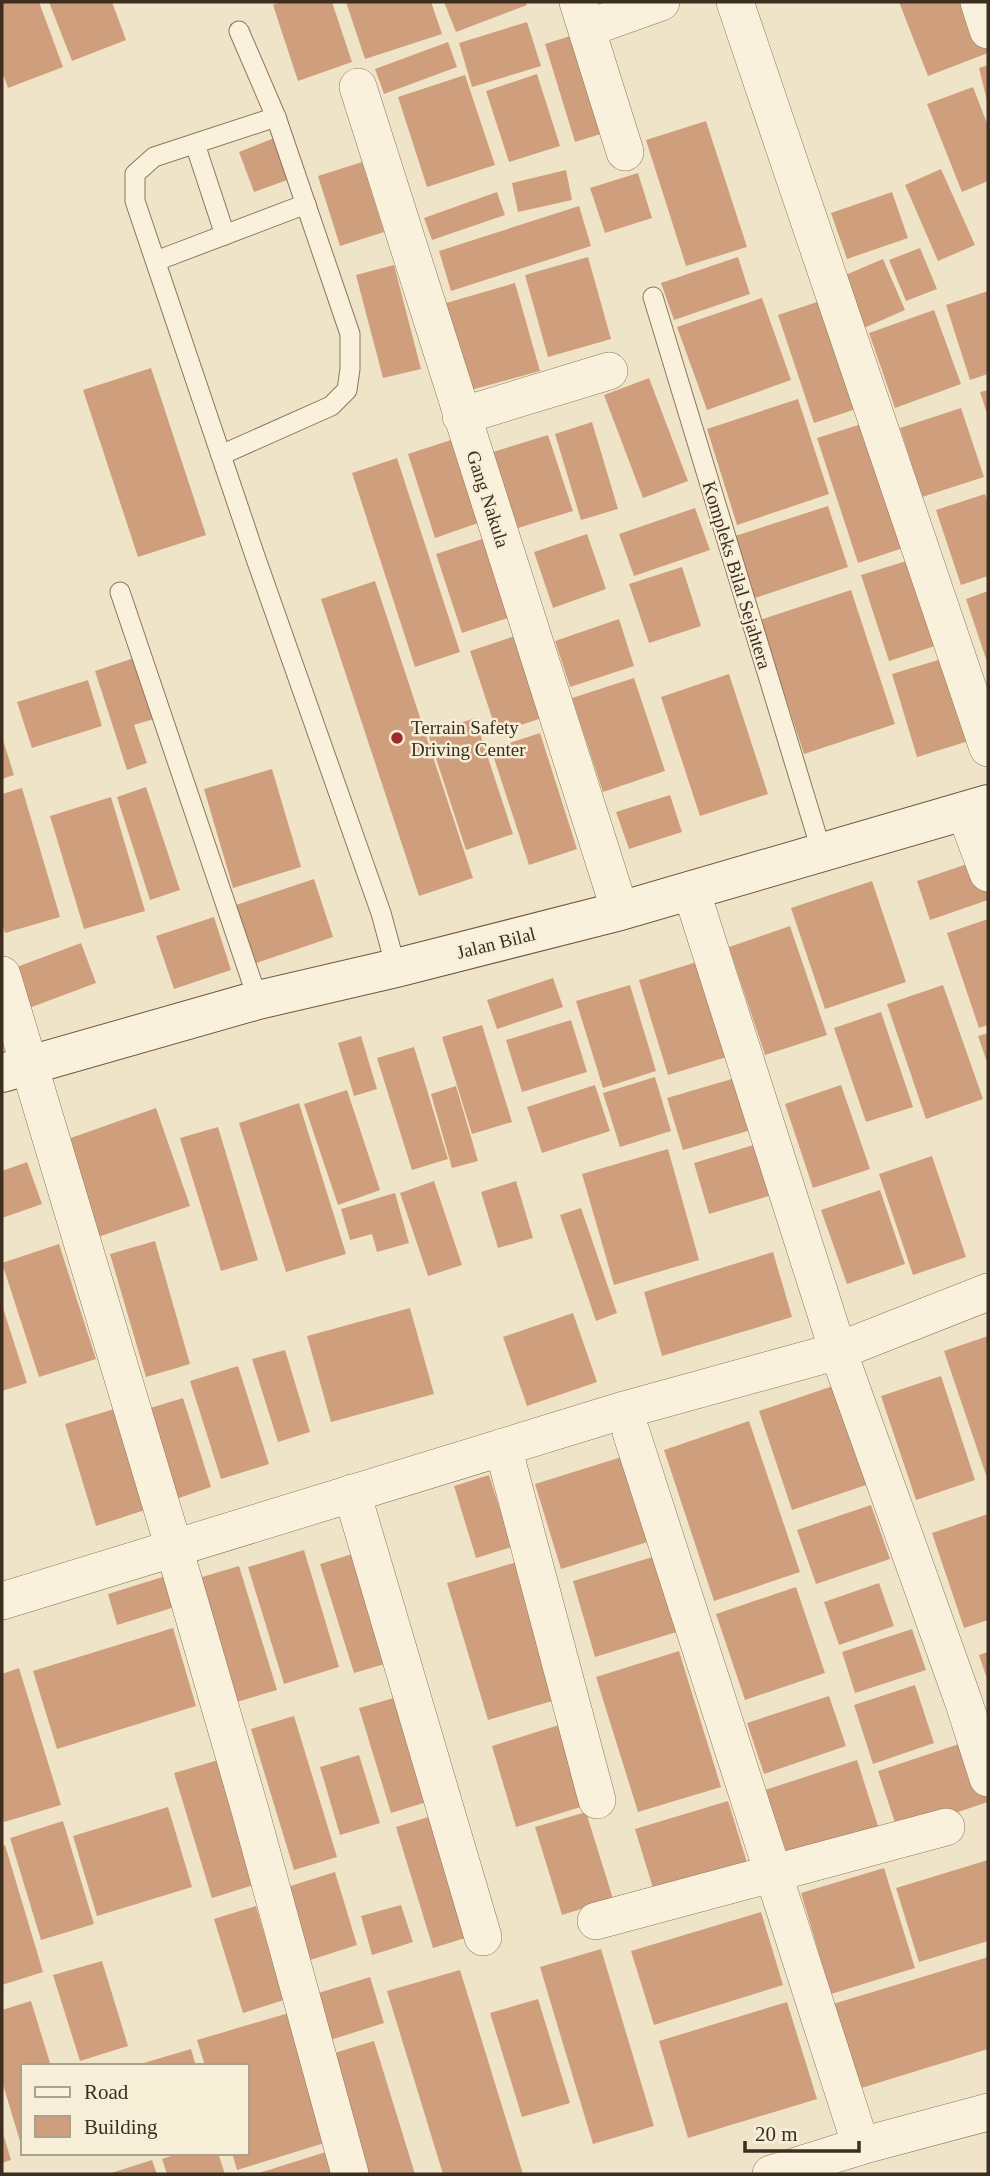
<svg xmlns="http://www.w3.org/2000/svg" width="990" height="2176" viewBox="0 0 990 2176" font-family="Georgia,serif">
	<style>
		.building { fill: #cf9f7d }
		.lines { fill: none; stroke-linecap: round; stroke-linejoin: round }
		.lane-casing { stroke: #8d765c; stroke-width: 21 }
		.street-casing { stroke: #8d765c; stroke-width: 38 }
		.secondary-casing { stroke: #6f573f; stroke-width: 40 }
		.lane { stroke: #faf1dc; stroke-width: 19 }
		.street { stroke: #faf1dc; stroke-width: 37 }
		.secondary { stroke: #faf1dc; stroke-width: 38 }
		.poi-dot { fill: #9e2a2b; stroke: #f7eed8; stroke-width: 2.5 }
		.labels { text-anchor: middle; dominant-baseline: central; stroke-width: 5; stroke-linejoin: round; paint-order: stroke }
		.street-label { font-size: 19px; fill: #3d2e20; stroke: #f7eed8 }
		.poi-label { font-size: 19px; fill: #3d2e20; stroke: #f7eed8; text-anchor: start }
	</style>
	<rect width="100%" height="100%" fill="#f0e4c8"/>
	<g class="building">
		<path d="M2 2H39L63 67 8 88 2 71Z"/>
		<path d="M49 2H112L126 40 72 61Z"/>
		<path d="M281 2H332L352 62 298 81 273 5Z"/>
		<path d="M346 2H431L442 34 365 59Z"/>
		<path d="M444 2H525L527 5 456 32Z"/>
		<path d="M899 2H973L988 39V53L928 76Z"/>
		<path d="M527 22 541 66 472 87 459 43Z"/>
		<path d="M586 31 617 129 575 142 545 44Z"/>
		<path d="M448 42 457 67 384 94 375 69Z"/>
		<path d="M988 65V101H987L979 68Z"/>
		<path d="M537 74 560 146 509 162 486 91Z"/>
		<path d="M465 75 495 165 427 187 398 97Z"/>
		<path d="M973 87 988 126V181L962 192 927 104Z"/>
		<path d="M706 121 747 247 686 266 646 140Z"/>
		<path d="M274 138 290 179 254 192 239 152Z"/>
		<path d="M362 162 384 232 340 246 318 176Z"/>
		<path d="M941 169 975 245 938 261 905 185Z"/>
		<path d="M566 170 572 200 518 212 512 183Z"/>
		<path d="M638 173 652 218 605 233 590 188Z"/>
		<path d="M497 192 505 215 432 240 424 218Z"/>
		<path d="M892 192 908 238 847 259 831 213Z"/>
		<path d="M579 206 591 246 451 291 439 251Z"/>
		<path d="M920 248 937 289 906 301 889 260Z"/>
		<path d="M588 257 611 339 548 357 525 275Z"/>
		<path d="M738 257 750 294 674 320 661 283Z"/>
		<path d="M883 259 905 310 864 328 843 276Z"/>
		<path d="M394 265 421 369 383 378 356 275Z"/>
		<path d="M515 283 540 371 471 390 446 303Z"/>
		<path d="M988 291V374L970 380 946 305Z"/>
		<path d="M762 298 791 380 707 410 677 327Z"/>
		<path d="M829 298 865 406 814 423 778 315Z"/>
		<path d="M934 310 961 384 895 408 869 333Z"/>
		<path d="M151 368 206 535 138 557 83 390Z"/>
		<path d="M649 378 688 481 643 498 604 395Z"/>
		<path d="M988 390V417L980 392Z"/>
		<path d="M798 399 829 494 737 525 707 429Z"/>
		<path d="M961 408 984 477 922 497 900 428Z"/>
		<path d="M592 422 618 509 581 520 555 434Z"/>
		<path d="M868 422 909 546 858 563 817 438Z"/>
		<path d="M548 435 573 511 518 528 493 452Z"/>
		<path d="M454 439 481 522 435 538 408 454Z"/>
		<path d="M397 458 460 652 415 667 352 473Z"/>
		<path d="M985 494 988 503V576L961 585 936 510Z"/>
		<path d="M828 506 848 567 755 598 735 536Z"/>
		<path d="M695 508 710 550 634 576 619 534Z"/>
		<path d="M587 534 606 589 553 608 534 552Z"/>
		<path d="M485 538 511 617 462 633 436 554Z"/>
		<path d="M913 559 941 644 889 661 861 575Z"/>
		<path d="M682 567 701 626 649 643 629 584Z"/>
		<path d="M375 581 473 878 419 896 321 599Z"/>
		<path d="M851 590 895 724 804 754 760 620Z"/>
		<path d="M988 591V665L966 599Z"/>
		<path d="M619 619 634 666 570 687 555 641Z"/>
		<path d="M518 635 545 717 497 733 470 651Z"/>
		<path d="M137 657 157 718 134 725 147 763 127 770 95 671Z"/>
		<path d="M948 657 975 739 917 757 892 674Z"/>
		<path d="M729 674 768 794 700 816 661 697Z"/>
		<path d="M634 678 665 771 603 792 572 698Z"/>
		<path d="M88 680 102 726 32 748 17 702Z"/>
		<path d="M475 718 513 834 466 850 428 734Z"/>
		<path d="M540 733 577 849 529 865 491 749Z"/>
		<path d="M2 737 14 775 2 779Z"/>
		<path d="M272 769 301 867 233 888 204 789Z"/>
		<path d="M146 787 180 890 150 900 117 797Z"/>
		<path d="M22 788 60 917 5 933 2 923V794Z"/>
		<path d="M670 795 682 832 629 849 616 812Z"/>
		<path d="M111 797 145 911 84 929 50 816Z"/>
		<path d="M979 860 988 888V900L930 920 917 881Z"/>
		<path d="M314 879 333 937 253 964 233 906Z"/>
		<path d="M872 881 906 982 825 1009 791 908Z"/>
		<path d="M214 917 231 970 174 989 156 936Z"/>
		<path d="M988 919V1025L979 1028 947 933Z"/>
		<path d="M790 926 827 1035 765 1055 729 947Z"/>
		<path d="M81 943 96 983 29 1008 14 968Z"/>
		<path d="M703 960 733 1055 668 1075 639 980Z"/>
		<path d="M553 978 563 1007 497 1029 487 1000Z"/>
		<path d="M630 985 656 1071 603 1088 576 1001Z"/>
		<path d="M943 985 983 1099 926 1119 887 1004Z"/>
		<path d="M881 1012 913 1107 866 1122 834 1028Z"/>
		<path d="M571 1020 587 1072 522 1092 506 1040Z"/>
		<path d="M482 1025 512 1122 472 1134 442 1037Z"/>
		<path d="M988 1033V1065L978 1036Z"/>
		<path d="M361 1036 377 1089 354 1096 338 1043Z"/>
		<path d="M414 1047 448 1159 412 1170 377 1058Z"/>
		<path d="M655 1077 671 1131 620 1147 603 1093Z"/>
		<path d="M735 1078 751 1130 683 1150 667 1098Z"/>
		<path d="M595 1085 610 1131 542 1153 527 1107Z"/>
		<path d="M841 1085 870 1169 813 1188 785 1104Z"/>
		<path d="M456 1086 478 1161 452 1168 431 1094Z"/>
		<path d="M347 1090 380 1190 338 1205 304 1104Z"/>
		<path d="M299 1103 346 1254 286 1272 239 1123Z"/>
		<path d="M156 1108 190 1206 98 1237 65 1140Z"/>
		<path d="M218 1127 258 1260 221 1271 180 1138Z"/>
		<path d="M757 1144 772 1195 709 1214 694 1163Z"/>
		<path d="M668 1149 699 1260 614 1285 582 1174Z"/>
		<path d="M932 1156 966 1257 913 1275 879 1174Z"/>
		<path d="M27 1162 42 1204 2 1218V1171Z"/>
		<path d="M434 1181 462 1265 428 1276 400 1193Z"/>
		<path d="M516 1181 533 1238 498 1248 481 1192Z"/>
		<path d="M880 1190 905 1264 847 1284 821 1210Z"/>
		<path d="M395 1193 409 1243 377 1252 372 1234 350 1240 341 1209Z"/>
		<path d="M581 1208 617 1313 596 1321 560 1215Z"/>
		<path d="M155 1241 190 1364 146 1377 110 1254Z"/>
		<path d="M59 1244 96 1359 39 1377 2 1263Z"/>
		<path d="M773 1252 792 1317 662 1356 644 1292Z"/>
		<path d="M2 1305 27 1383 2 1391Z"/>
		<path d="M410 1308 434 1394 331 1422 307 1336Z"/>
		<path d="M573 1313 597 1382 527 1406 503 1337Z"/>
		<path d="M988 1336V1481L944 1351Z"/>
		<path d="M285 1350 310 1432 278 1442 252 1359Z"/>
		<path d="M238 1366 269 1464 221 1479 190 1381Z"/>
		<path d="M941 1376 975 1480 916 1500 881 1396Z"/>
		<path d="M839 1384 872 1483 792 1510 759 1411Z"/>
		<path d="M183 1398 211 1487 176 1499 147 1409Z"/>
		<path d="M114 1409 145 1510 96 1526 65 1424Z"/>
		<path d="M749 1421 800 1572 714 1601 664 1450Z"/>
		<path d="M628 1455 654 1540 561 1569 535 1484Z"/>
		<path d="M489 1475 512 1547 476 1558 454 1486Z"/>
		<path d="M871 1505 890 1559 816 1584 797 1530Z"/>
		<path d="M988 1514V1620L964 1628 932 1533Z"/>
		<path d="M304 1550 339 1667 284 1684 248 1567Z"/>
		<path d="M362 1551 395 1661 354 1673 320 1564Z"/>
		<path d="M656 1556 680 1631 595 1657 573 1581Z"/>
		<path d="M517 1562 559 1699 488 1720 447 1583Z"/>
		<path d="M239 1566 277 1690 230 1704 192 1580Z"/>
		<path d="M169 1575 178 1606 117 1625 108 1594Z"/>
		<path d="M879 1583 894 1626 839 1645 824 1602Z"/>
		<path d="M796 1587 825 1673 745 1700 716 1614Z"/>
		<path d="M173 1628 196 1706 57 1749 33 1671Z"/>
		<path d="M912 1629 926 1670 855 1693 842 1652Z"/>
		<path d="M679 1651 721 1787 638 1812 596 1677Z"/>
		<path d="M988 1652V1682L979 1655Z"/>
		<path d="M19 1668 61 1805 4 1822 2 1815V1674Z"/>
		<path d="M915 1685 934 1743 873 1764 854 1705Z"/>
		<path d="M401 1696 433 1800 391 1813 359 1708Z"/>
		<path d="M829 1696 846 1746 764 1774 747 1723Z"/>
		<path d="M294 1716 337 1857 294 1870 251 1729Z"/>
		<path d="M562 1724 587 1805 516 1827 492 1746Z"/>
		<path d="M968 1741 988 1802 898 1832 878 1771Z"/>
		<path d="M359 1755 380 1823 340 1835 320 1767Z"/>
		<path d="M222 1759 260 1883 212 1898 174 1773Z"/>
		<path d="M857 1760 879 1829 789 1860 765 1790Z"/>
		<path d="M728 1801 749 1869 656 1898 635 1829Z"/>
		<path d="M168 1807 192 1887 97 1916 73 1836Z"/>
		<path d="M586 1812 613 1899 562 1915 535 1827Z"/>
		<path d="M438 1814 475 1935 433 1948 396 1827Z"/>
		<path d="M63 1821 94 1924 41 1940 10 1838Z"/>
		<path d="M5 1845 43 1972 2 1985V1846Z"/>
		<path d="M988 1860V1941L919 1962 896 1888Z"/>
		<path d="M884 1868 915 1968 831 1994 801 1893Z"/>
		<path d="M335 1872 357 1945 307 1961 284 1888Z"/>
		<path d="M401 1905 413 1942 372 1955 361 1916Z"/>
		<path d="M256 1906 284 2000 243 2013 214 1919Z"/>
		<path d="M761 1912 783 1985 654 2025 631 1951Z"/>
		<path d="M601 1949 654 2126 593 2144 540 1967Z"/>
		<path d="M988 1957V2049L858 2089 833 2004Z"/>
		<path d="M102 1961 128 2046 80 2061 53 1975Z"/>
		<path d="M460 1970 523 2174H443L387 1991Z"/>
		<path d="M370 1977 384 2023 327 2041 312 1995Z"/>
		<path d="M538 1999 570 2103 522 2117 490 2013Z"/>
		<path d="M31 2001 51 2066H23L22 2148 2 2081V2010Z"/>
		<path d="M787 2002 817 2099 688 2138 659 2041Z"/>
		<path d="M292 2012 331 2141 237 2170 232 2153H247V2066H205L197 2040Z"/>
		<path d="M374 2041 415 2174H368L331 2054Z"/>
		<path d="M191 2049 196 2066H138L137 2065Z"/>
		<path d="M2 2130 11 2160 2 2163Z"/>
		<path d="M329 2151 336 2174H256Z"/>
		<path d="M180 2153H218L225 2174H167L162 2159Z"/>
		<path d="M152 2160 157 2174H108Z"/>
	</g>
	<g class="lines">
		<defs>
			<g id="lane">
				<path d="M276 117 154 157 135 174V201L255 556 381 913 396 968"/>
				<path d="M195 144 225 235"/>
				<path d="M156 261 306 204"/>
				<path d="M653 297 822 853"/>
				<path d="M221 455 331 406 347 390 350 369V334L276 117 239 31"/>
				<path d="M120 592 258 1000"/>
			</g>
			<g id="street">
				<path d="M578 2 625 152"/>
				<path d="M735 2 988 748"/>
				<path d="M979 2 988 30"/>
				<path d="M588 28 661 2"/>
				<path d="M358 87 620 911"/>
				<path d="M461 416 609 371"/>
				<path d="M965 811 988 873"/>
				<path d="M691 890 838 1351 964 1703 988 1778"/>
				<path d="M2 975 174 1548 250 1810 350 2174"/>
				<path d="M631 1432 861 2146"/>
				<path d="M503 1447 597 1800"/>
				<path d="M352 1493 483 1937"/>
				<path d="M2 1601 624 1410 838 1351 988 1292"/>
				<path d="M596 1921 946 1827"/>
				<path d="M771 2174 861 2146 988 2112"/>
			</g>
			<path id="secondary" d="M2 1073 258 1000 396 968 620 911 988 804"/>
		</defs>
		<use href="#lane" class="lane-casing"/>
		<use href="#street" class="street-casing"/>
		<use href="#secondary" class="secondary-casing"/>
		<use href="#lane" class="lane"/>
		<use href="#street" class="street"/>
		<use href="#secondary" class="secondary"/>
	</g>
	<circle class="poi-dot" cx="397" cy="738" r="7"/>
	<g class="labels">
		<g class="street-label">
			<text transform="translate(488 499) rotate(72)">Gang Nakula</text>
			<text transform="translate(737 575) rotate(73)">Kompleks Bilal Sejahtera</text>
			<text transform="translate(496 943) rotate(-14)">Jalan Bilal</text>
		</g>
		<g class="poi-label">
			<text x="411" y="727">Terrain Safety<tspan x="411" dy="22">Driving Center</tspan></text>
		</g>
	</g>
	<rect width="990" height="2176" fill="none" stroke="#3d2e20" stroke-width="7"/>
	<rect x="21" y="2064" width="228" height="91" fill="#f7eed8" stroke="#ada18e" stroke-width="2"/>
	<rect x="35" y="2087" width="35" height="10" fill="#faf1dc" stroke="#ada18e" stroke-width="2"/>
	<text x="84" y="2099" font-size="21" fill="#3d2e20">Road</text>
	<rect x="35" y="2116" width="35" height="21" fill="#cf9f7d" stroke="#ada18e" stroke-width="2"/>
	<text x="84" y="2134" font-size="21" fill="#3d2e20">Building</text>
	<path d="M745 2141v10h114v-10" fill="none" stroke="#3d2e20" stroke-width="3.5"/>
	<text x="755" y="2141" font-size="21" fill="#3d2e20" stroke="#f7eed8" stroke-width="5" paint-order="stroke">20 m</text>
</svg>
